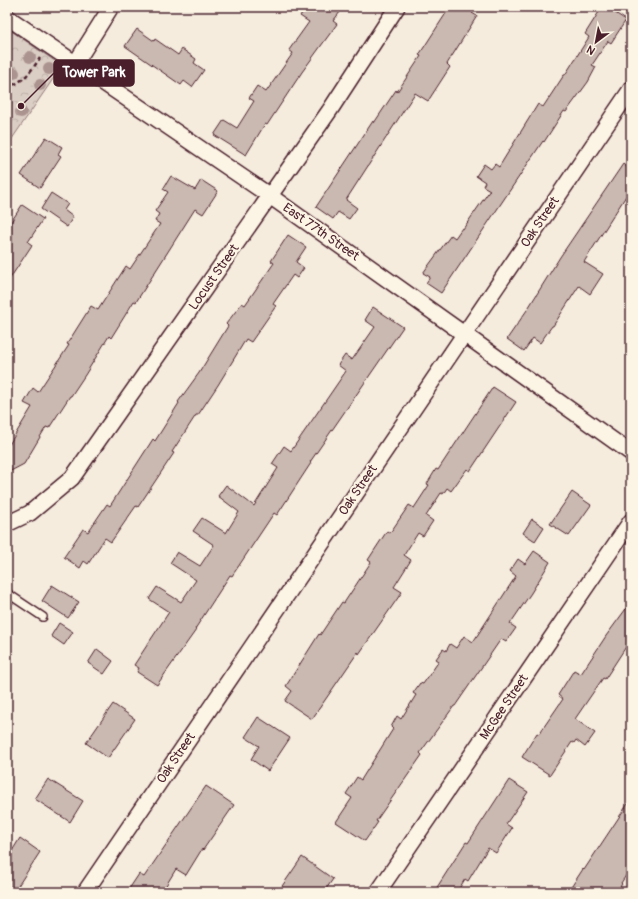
<svg xmlns="http://www.w3.org/2000/svg" width="638" height="899" viewBox="0 0 638 899" font-family="Pangolin,sans-serif">
	<style>
		.park { fill: url(#park-crowns); stroke: #927678 }
		.building { fill: #cab9b1; stroke: #4a1f2b }
		.lines { fill: none; stroke-linecap: round; stroke-linejoin: round }
		.lane-casing { stroke: #4a1f2b; stroke-width: 10 }
		.street-casing { stroke: #4a1f2b; stroke-width: 18 }
		.path { stroke: #4a1f2b; stroke-width: 2.5; stroke-dasharray: 4 3; stroke-linecap: butt }
		.lane { stroke: #fcf5e5; stroke-width: 7 }
		.street { stroke: #fcf5e5; stroke-width: 15 }
		.tree { fill: #ab9390 }
		.labels { text-anchor: middle; dominant-baseline: central; stroke-width: 4; stroke-linejoin: round; paint-order: stroke }
		.street-label { font-size: 13px; fill: #4a1f2b; stroke: #fcf5e5 }
		.leader { fill: none; stroke: #4a1f2b; stroke-width: 1.5 }
		.callout-dot { fill: #4a1f2b; stroke: #fcf5e5; stroke-width: 1.5 }
		.callout { fill: #4a1f2b; stroke: #4a1f2b; stroke-width: 1.5 }
		.callout-label { font-size: 14px; text-anchor: middle; font-weight: bold; fill: #fff }
	</style>
	<defs>
		<pattern id="park-crowns" width="20" height="18" patternUnits="userSpaceOnUse"><rect width="20" height="18" fill="#dbcec4"/><path d="M2 6a3 3 0 1 1 6 0M12 15a3 3 0 1 1 6 0" fill="none" stroke="#bdb0a9"/></pattern>
	</defs>
	<rect width="100%" height="100%" fill="#f5ecde"/>
	<filter id="ink" filterUnits="userSpaceOnUse"><feTurbulence type="fractalNoise" baseFrequency=".025" numOctaves="2"/><feDisplacementMap in="SourceGraphic" scale="8" xChannelSelector="R" yChannelSelector="G"/><feConvolveMatrix kernelMatrix="1 2 1 2 8 2 1 2 1" color-interpolation-filters="sRGB"/></filter>
	<g filter="url(#ink)">
		<path class="park" d="M7 28 62 66 7 146Z"/>
		<g class="building">
			<path d="M306 7H344L333 21 337 24 302 72 267 125 265 124 246 155 214 135 224 120 237 128 254 101 249 98 257 86 266 92 293 53 289 50 309 22 300 16Z"/>
			<path d="M450 7H477L472 13 477 16 447 64 450 67 428 101 415 93 346 200 357 208 349 219 338 212 333 219 316 207 373 121 374 123 396 90 397 92 421 56 419 55Z"/>
			<path d="M602 7H606L626 20 611 43 608 41 592 65 596 67 588 82 566 112 564 111 544 142 543 141 441 293 426 283 430 277 423 273 451 235 455 238 462 228 463 229 490 190 483 186 485 182 476 176 484 164 491 169 495 164 499 167 538 104 543 107 564 75H565L589 37 585 34Z"/>
			<path d="M137 29 154 41 155 39 178 55 182 49 196 59 194 63 204 70 192 87 184 81 181 85 125 46Z"/>
			<path d="M46 137 62 147 58 154 61 156 40 188 21 175Z"/>
			<path d="M623 164 631 170V199L626 196 584 262 603 274 590 294 579 286 553 326H552L540 343 533 338 524 351 507 339 527 310 560 257Z"/>
			<path d="M171 176 195 190 201 180 218 191 203 214 195 209 136 302 134 301 111 338 109 336 85 375 71 396H70L49 428 46 427 24 464 7 473V448L32 407 24 403 33 388 38 392 69 345 67 344 91 306 98 310 126 266 130 269 160 224 155 221 159 214 155 211 168 192 163 189Z"/>
			<path d="M51 193 68 204 64 210 73 217 67 227 41 209Z"/>
			<path d="M22 205 43 219 28 242 32 245 7 283V228Z"/>
			<path d="M288 235 306 247 296 262 304 268 297 278 293 275 273 304 276 306 251 342 246 339 218 385 198 415H196L172 452 174 453 138 507 136 506 111 542 105 538 88 564 84 561 80 568 64 557 83 529 88 532 107 504 110 506 153 439 155 441 179 403 178 402 199 373 228 326 226 324 242 303 245 305 274 263 271 261Z"/>
			<path d="M373 307 403 327 310 462 311 463 277 515 274 513 232 576 230 575 195 629 196 630 157 685 137 672 139 668 134 665 169 612 149 599 157 587 181 602 196 580 170 563 177 552 200 566 214 545 193 531 202 518 226 533 239 512 218 496 226 485 254 506 278 468 272 464 284 446 291 451 346 371 338 365 345 355 352 360 375 327 365 320Z"/>
			<path d="M493 387 516 402 470 471 467 469 451 491 447 488 443 494 441 493 426 516 433 521 423 536 418 533 404 555 411 560 394 587 402 592 359 654 358 652 312 719 285 701 292 691 286 686 319 634 320 635 342 602 344 603 371 562 368 560 387 531 390 533 409 505 414 508 429 485 427 484 436 469 438 470Z"/>
			<path d="M572 492 591 505 569 536 550 524Z"/>
			<path d="M532 519 544 527 535 541 523 533Z"/>
			<path d="M534 551 550 562 531 593 510 624 516 628 506 642 501 639 455 706H454L420 753 422 755 376 821 378 822 365 841 336 822 352 798 346 794 357 777 361 780 393 729 391 727 397 716 401 719 416 695 413 693 420 683 423 684 439 661 436 659 443 649 446 651 450 644 456 648 464 636 473 642 516 576 510 571 518 559 525 564Z"/>
			<path d="M52 585 79 602 68 618 42 601Z"/>
			<path d="M631 602V639L605 679 603 678 575 719 595 733 585 747 576 740 574 743 572 742 550 775 522 757 537 733 539 734 563 699 558 695 574 670 581 674 606 636Z"/>
			<path d="M59 623 73 632 64 645 51 636Z"/>
			<path d="M97 649 113 661 104 674 88 663Z"/>
			<path d="M113 704 135 719 108 758 86 743Z"/>
			<path d="M258 717 290 738 268 771 251 759 259 746 245 737Z"/>
			<path d="M48 779 83 801 70 822 35 799Z"/>
			<path d="M509 780 528 792 506 824 512 828 496 853 488 848 468 881 465 879 457 892H434L466 842 468 843Z"/>
			<path d="M206 786 234 805 203 850 202 849 186 875 176 869 162 892H127L139 874 144 877Z"/>
			<path d="M631 799V868L621 883 622 884 616 892H568L583 869 584 870Z"/>
			<path d="M20 838 40 852 14 892H7V859Z"/>
			<path d="M302 857 333 879 324 892H278Z"/>
		</g>
		<g class="lines">
			<defs>
				<path id="lane" d="M7 593 43 617"/>
				<g id="street">
					<path d="M7 17 270 196 631 453"/>
					<path d="M75 64 111 7"/>
					<path d="M7 524 30 513 72 478 330 110 397 7"/>
					<path d="M85 892 631 89"/>
					<path d="M378 892 631 521"/>
				</g>
			</defs>
			<use href="#lane" class="lane-casing"/>
			<use href="#street" class="street-casing"/>
			<path class="path" d="M7 87C23 83 31 71 40 58"/>
			<use href="#lane" class="lane"/>
			<use href="#street" class="street"/>
		</g>
		<g class="tree">
			<circle cx="30" cy="57" r="6"/>
			<circle cx="49" cy="69" r="6"/>
			<circle cx="14" cy="73" r="6"/>
			<circle cx="40" cy="85" r="6"/>
			<circle cx="21" cy="112" r="6"/>
		</g>
	</g>
	<g class="labels">
		<g class="street-label">
			<text transform="translate(540 222) rotate(-56)">Oak Street</text>
			<text transform="translate(321 232) rotate(35)">East 77th Street</text>
			<text transform="translate(214 277) rotate(-55)">Locust Street</text>
			<text transform="translate(358 490) rotate(-56)">Oak Street</text>
			<text transform="translate(504 707) rotate(-56)">McGee Street</text>
			<text transform="translate(176 758) rotate(-56)">Oak Street</text>
		</g>
	</g>
	<path class="leader" d="M21 106L54 73"/>
	<circle class="callout-dot" cx="21" cy="106" r="4"/>
	<rect class="callout" x="54" y="60" width="80" height="26" rx="4"/>
	<g class="callout-label">
		<text x="94" y="77">Tower Park</text>
	</g>
	<rect width="638" height="899" fill="none" stroke="#fcf5e5" stroke-width="24"/>
	<rect x="12" y="12" width="614" height="875" fill="none" stroke="#4a1f2b" stroke-width="1.5" filter="url(#ink)"/>
	<g transform="translate(596 42) rotate(212)" stroke="#fcf5e5" stroke-width="3" paint-order="stroke">
	<path d="M0-3L7 15L0 10L-7 15Z" fill="#4a1f2b"/>
	<text y="-6" font-size="11" font-weight="bold" text-anchor="middle" fill="#4a1f2b">N</text>
	</g>
</svg>
